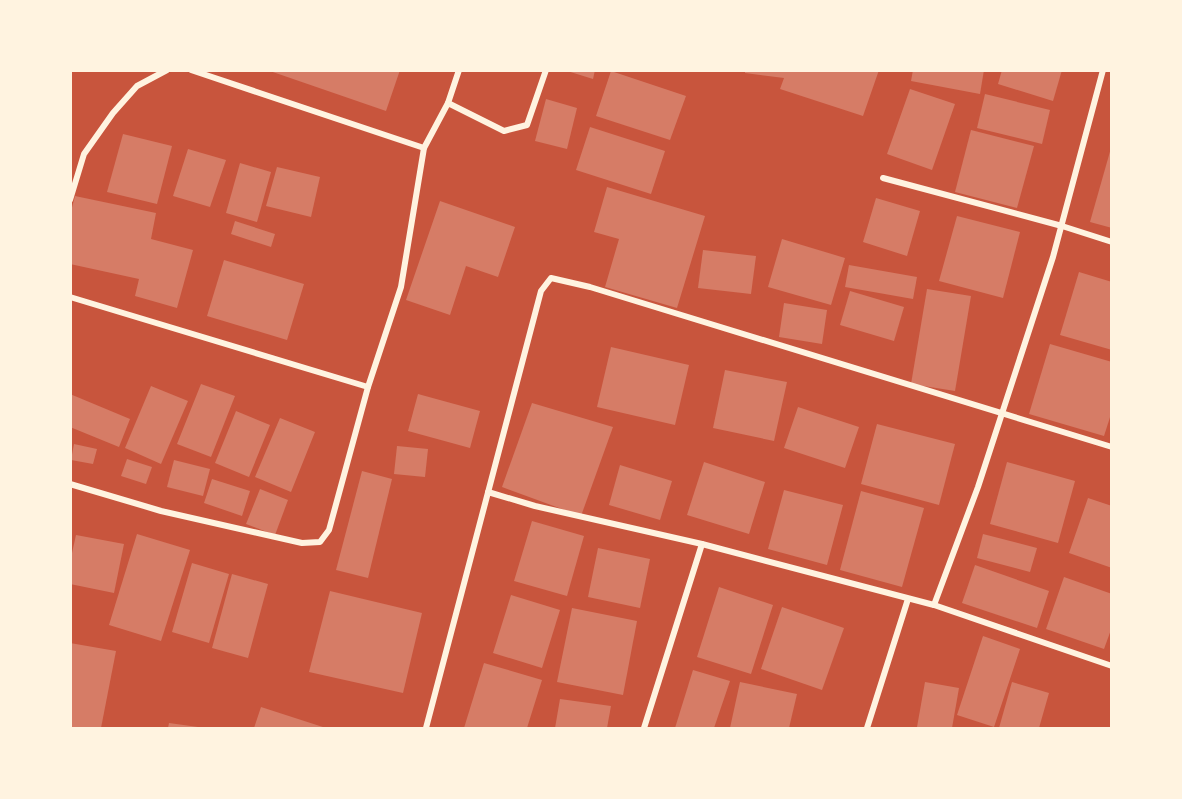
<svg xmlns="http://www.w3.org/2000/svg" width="1182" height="799" viewBox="0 0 1182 799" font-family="'Roboto Condensed',sans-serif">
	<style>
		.building { fill: #d67c66 }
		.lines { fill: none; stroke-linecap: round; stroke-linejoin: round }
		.minor { stroke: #fff3e0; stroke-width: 6 }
	</style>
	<rect width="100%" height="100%" fill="#c8553d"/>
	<g class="building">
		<path d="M267 70H400L386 111Z"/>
		<path d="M564 70H595L593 79Z"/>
		<path d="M745 70H879L863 116 780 89 784 78 745 73Z"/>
		<path d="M913 70H984L980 94 911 81Z"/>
		<path d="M1002 70H1062L1053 101 998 84Z"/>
		<path d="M611 71 686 96 670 140 596 116Z"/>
		<path d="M910 89 955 104 932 170 887 154Z"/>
		<path d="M985 94 1050 110 1042 144 977 128Z"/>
		<path d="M546 99 577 108 567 149 535 141Z"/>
		<path d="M590 127 665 151 651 194 576 170Z"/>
		<path d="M971 130 1034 146 1017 208 955 192Z"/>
		<path d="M123 134 172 146 157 204 107 192Z"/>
		<path d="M1111 148 1112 149V228L1090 222Z"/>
		<path d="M188 149 226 160 210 207 173 196Z"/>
		<path d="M240 163 271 172 257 222 226 213Z"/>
		<path d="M277 167 320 177 311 217 266 206Z"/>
		<path d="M607 187 705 216 677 308 605 287 619 239 594 232Z"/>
		<path d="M75 196 156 213 151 239 193 250 177 308 135 296 139 279 70 264V215Z"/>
		<path d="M876 198 920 211 907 256 863 242Z"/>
		<path d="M440 201 515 227 498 277 466 266 450 315 406 300Z"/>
		<path d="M957 216 1020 232 1003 298 939 281Z"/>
		<path d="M235 221 275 234 271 247 231 234Z"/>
		<path d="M782 239 845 258 831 305 768 287Z"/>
		<path d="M703 250 756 256 751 294 698 288Z"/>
		<path d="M224 260 304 284 287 340 207 316Z"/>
		<path d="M849 265 917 277 913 299 845 287Z"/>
		<path d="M1079 272 1112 282V350L1060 335Z"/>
		<path d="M927 289 971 296 955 391 911 384Z"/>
		<path d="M850 291 904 307 894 341 840 325Z"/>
		<path d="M784 303 827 310 822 344 779 337Z"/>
		<path d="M1050 344 1112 362V411L1104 436 1029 414Z"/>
		<path d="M611 347 689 365 675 425 597 407Z"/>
		<path d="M725 370 787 382 774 441 713 428Z"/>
		<path d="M201 384 235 396 211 457 177 444Z"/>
		<path d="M151 386 188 401 161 464 125 448Z"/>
		<path d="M70 394 130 419 119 447 70 427Z"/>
		<path d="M418 394 480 411 470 448 408 431Z"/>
		<path d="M532 403 613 427 581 516 502 487Z"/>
		<path d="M798 407 859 427 845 468 784 448Z"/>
		<path d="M236 411 270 425 249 477 215 463Z"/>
		<path d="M280 418 315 432 291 492 255 477Z"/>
		<path d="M877 424 955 444 939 505 861 484Z"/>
		<path d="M74 444 97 449 93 464 71 460Z"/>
		<path d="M397 446 428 449 425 477 394 474Z"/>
		<path d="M127 459 152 467 146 484 121 476Z"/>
		<path d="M174 460 210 469 203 496 167 487Z"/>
		<path d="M704 462 765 482 749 534 687 515Z"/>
		<path d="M1007 462 1075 481 1058 543 990 524Z"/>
		<path d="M620 465 672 481 660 520 609 505Z"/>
		<path d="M362 471 392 479 368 578 336 570Z"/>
		<path d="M212 479 250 491 242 516 204 503Z"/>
		<path d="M260 489 288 500 275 535 246 524Z"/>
		<path d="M784 490 843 505 827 565 768 549Z"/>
		<path d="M861 491 924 508 902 587 840 570Z"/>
		<path d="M1088 498 1112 506V568L1069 553Z"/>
		<path d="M532 521 584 536 567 596 514 581Z"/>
		<path d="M137 534 190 550 161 641 109 625Z"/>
		<path d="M983 534 1037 548 1030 572 977 558Z"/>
		<path d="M76 535 124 544 114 593 70 584V562Z"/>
		<path d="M598 548 650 559 640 608 588 597Z"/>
		<path d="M192 563 229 574 209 643 172 632Z"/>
		<path d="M975 565 1049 591 1037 628 962 603Z"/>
		<path d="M232 574 268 584 248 658 212 648Z"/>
		<path d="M1064 577 1112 594V627L1104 649 1046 629Z"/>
		<path d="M719 587 773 605 751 674 697 657Z"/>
		<path d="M330 591 422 613 403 693 309 672Z"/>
		<path d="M511 595 560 610 542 668 493 653Z"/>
		<path d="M782 607 844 628 822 690 761 669Z"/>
		<path d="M572 608 637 621 623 695 557 682Z"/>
		<path d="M983 636 1020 649 994 727 957 715Z"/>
		<path d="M70 643 116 651 101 728H70Z"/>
		<path d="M484 663 542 680 527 728H464Z"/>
		<path d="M693 670 730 681 714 728H675Z"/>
		<path d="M740 682 797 694 789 728H730Z"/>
		<path d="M925 682 959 688 952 728 917 727Z"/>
		<path d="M1012 682 1049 693 1039 728H999Z"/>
		<path d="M560 699 611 706 607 728H555Z"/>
		<path d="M261 707 326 728H254Z"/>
		<path d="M169 723 198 727V728H168Z"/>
	</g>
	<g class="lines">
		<g class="minor">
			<path d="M191 70 424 148"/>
			<path d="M448 103 459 70"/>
			<path d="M883 178 1062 226 1112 242"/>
			<path d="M70 200 84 154 113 113 137 86 167 70"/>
			<path d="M70 297 368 387"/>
			<path d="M70 484 161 511 302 543 320 542 329 530 368 387 401 287 424 148 448 103 504 131 527 125 546 70"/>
			<path d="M488 492 535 506 702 544 934 605 1112 666"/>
			<path d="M934 605 978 487 1053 257 1103 70"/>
			<path d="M426 728 541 291 551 278 590 287 1112 447"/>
			<path d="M644 728 702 544"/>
			<path d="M867 728 908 599"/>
		</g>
	</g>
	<rect width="1182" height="799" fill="none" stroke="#fff3e0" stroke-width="144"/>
</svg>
